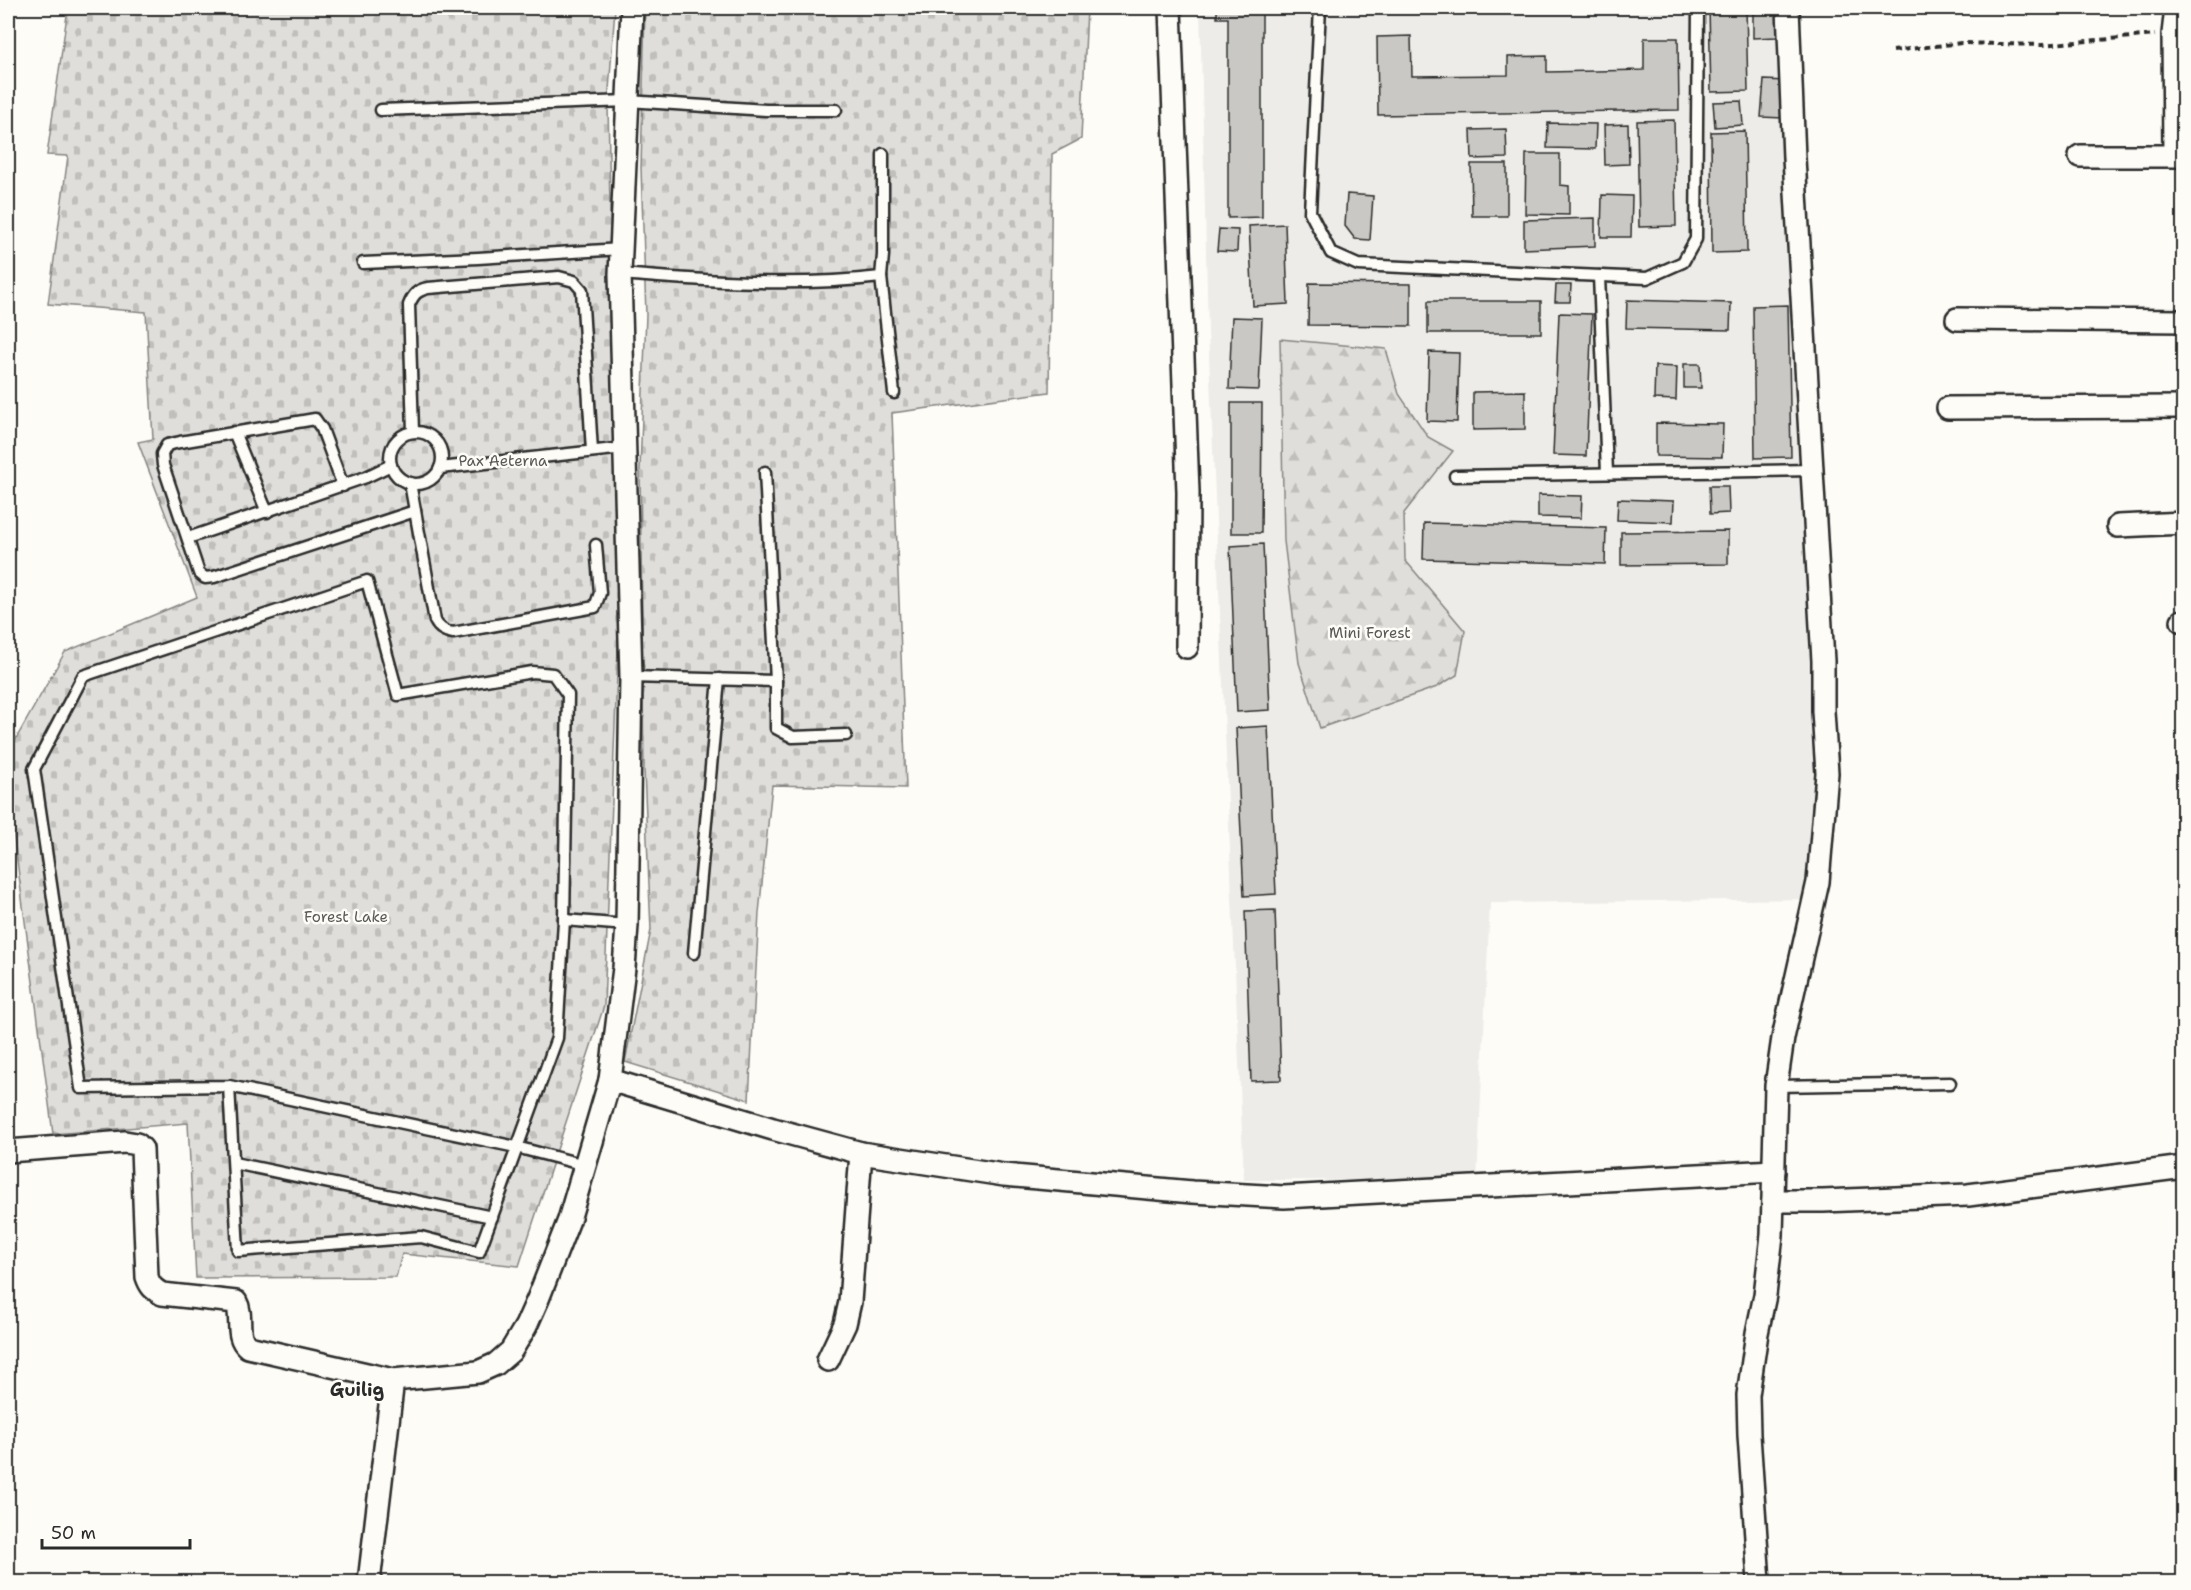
<svg xmlns="http://www.w3.org/2000/svg" width="2191" height="1590" viewBox="0 0 2191 1590" font-family="'Shantell Sans',sans-serif">
	<style>
		.built { fill: #edece8 }
		.forest { fill: url(#forest-firs); stroke: #858482; stroke-width: 1.5 }
		.cemetery { fill: url(#cemetery-stones); stroke: #858482; stroke-width: 1.5 }
		.building { fill: #c9c8c4; stroke: #2b2b2b; stroke-width: 1.5 }
		.lines { fill: none; stroke-linecap: round; stroke-linejoin: round }
		.service-casing { stroke: #2b2b2b; stroke-width: 15 }
		.minor-casing { stroke: #2b2b2b; stroke-width: 26 }
		.path { stroke: #2b2b2b; stroke-width: 4; stroke-dasharray: 6 4.5; stroke-linecap: butt }
		.service { stroke: #fdfcf7; stroke-width: 10 }
		.minor { stroke: #fdfcf7; stroke-width: 21 }
		.labels { text-anchor: middle; dominant-baseline: central; stroke-width: 5; stroke-linejoin: round; paint-order: stroke }
		.park-label { font-size: 15px; fill: #585857; stroke: #fdfcf7 }
		.quarter-label { font-size: 18px; font-weight: bold; fill: #2b2b2b; stroke: #fdfcf7 }
	</style>
	<defs>
		<pattern id="forest-firs" width="22" height="20" patternUnits="userSpaceOnUse" patternTransform="scale(1.5)"><rect width="22" height="20" fill="#dfdeda"/><path d="M5 1l3.5 6h-7zM16 11l3.5 6h-7z" fill="#c0bfbb"/></pattern>
		<pattern id="cemetery-stones" width="16" height="16" patternUnits="userSpaceOnUse" patternTransform="scale(1.5)"><rect width="16" height="16" fill="#dfdeda"/><path d="M2 7V4a2 2 0 0 1 4 0v3zM10 15v-3a2 2 0 0 1 4 0v3z" fill="#c0bfbb"/></pattern>
	</defs>
	<rect width="100%" height="100%" fill="#fdfcf7"/>
	<filter id="ink" filterUnits="userSpaceOnUse"><feTurbulence type="fractalNoise" baseFrequency=".0167" numOctaves="2"/><feDisplacementMap in="SourceGraphic" scale="12" xChannelSelector="R" yChannelSelector="G"/><feConvolveMatrix kernelMatrix="1 2 1 2 8 2 1 2 1" color-interpolation-filters="sRGB"/></filter>
	<g filter="url(#ink)">
		<path class="built" d="M1200 8H1785L1822 763 1812 899 1490 903 1477 1181 1244 1180 1208 331Z"/>
		<path class="forest" d="M1280 339 1386 349 1399 394 1428 437 1453 451 1404 513 1405 560 1465 631 1457 675 1437 687 1320 728 1299 663 1284 541Z"/>
		<g class="cemetery">
			<path d="M68 8H615L608 104 611 259 619 422V623L604 1006 519 1266 402 1254 396 1277 196 1278 188 1123 53 1134 8 792V753L65 652 197 597 138 442 153 439 146 312 48 304 68 156 47 155Z"/>
			<path d="M645 8H1087L1081 139 1052 154 1049 392 892 413 906 788 772 785 759 913 749 1100 625 1062 651 930 644 770 640 469 646 315 641 168Z"/>
		</g>
		<g class="building">
			<path d="M1217 8H1262V217L1228 218V18H1217Z"/>
			<path d="M1709 8H1746L1748 91 1711 92Z"/>
			<path d="M1753 8H1777V37L1753 38Z"/>
			<path d="M1411 36 1412 76 1508 75V57L1547 56V72L1644 70V38H1678L1679 110 1378 115 1377 37Z"/>
			<path d="M1764 80 1786 81 1783 118 1761 117Z"/>
			<path d="M1741 101 1743 125 1715 127 1713 102Z"/>
			<path d="M1674 120 1676 226 1639 227 1637 121Z"/>
			<path d="M1548 123 1596 124 1595 149 1547 148Z"/>
			<path d="M1628 124 1629 164 1605 165 1604 125Z"/>
			<path d="M1506 129 1507 158 1472 159 1471 130Z"/>
			<path d="M1745 131 1747 252 1712 253 1711 132Z"/>
			<path d="M1526 154H1560V185L1569 186V215L1525 214Z"/>
			<path d="M1471 164H1507V216H1472Z"/>
			<path d="M1347 194 1373 196 1370 240 1355 239 1345 226Z"/>
			<path d="M1602 195 1632 196 1631 237H1601Z"/>
			<path d="M1595 218V246L1524 249V220Z"/>
			<path d="M1285 224 1288 304 1253 306 1249 226Z"/>
			<path d="M1219 229 1238 230 1237 252 1217 251Z"/>
			<path d="M1309 283 1411 284V326L1308 325Z"/>
			<path d="M1556 285H1571L1570 302H1555Z"/>
			<path d="M1627 300 1731 303 1730 330 1626 328Z"/>
			<rect x="1428" y="301" width="113" height="32"/>
			<path d="M1788 305 1791 457 1755 458 1753 306Z"/>
			<path d="M1559 313 1592 314 1586 456 1553 455Z"/>
			<path d="M1232 317 1262 318 1259 390 1229 389Z"/>
			<path d="M1429 352 1459 353 1457 422 1427 421Z"/>
			<path d="M1684 364H1700L1701 388H1684Z"/>
			<path d="M1655 366 1677 367 1676 400 1654 399Z"/>
			<path d="M1525 391V429L1473 430V392Z"/>
			<path d="M1231 403H1262L1261 533H1231Z"/>
			<path d="M1656 423 1723 424 1722 457 1656 456Z"/>
			<path d="M1709 486H1728L1729 513 1710 514Z"/>
			<path d="M1538 495 1582 496 1581 518 1538 517Z"/>
			<path d="M1618 499 1674 501 1673 522 1617 520Z"/>
			<path d="M1424 523 1606 528 1605 564 1423 559Z"/>
			<path d="M1728 531V564L1621 565V532Z"/>
			<path d="M1263 544 1270 710 1237 712 1230 546Z"/>
			<path d="M1268 726 1276 894 1244 896 1236 728Z"/>
			<path d="M1275 910 1281 1080 1251 1081 1245 911Z"/>
		</g>
		<g class="lines">
			<defs>
				<g id="service">
					<path d="M1320 8 1310 212 1331 253 1358 265 1647 278 1683 262 1696 239 1698 8"/>
					<path d="M381 110 628 101 766 110H836"/>
					<path d="M363 263 478 258 621 249"/>
					<path d="M620 274C706 281 795 287 881 277L883 255V154"/>
					<path d="M1599 276 1607 473"/>
					<path d="M881 277 894 393"/>
					<path d="M234 432 267 512"/>
					<path d="M413 432 409 305C413 295 417 290 428 288L559 277 574 281 582 290 592 451"/>
					<circle cx="416" cy="458" r="26"/>
					<path d="M440 468 624 448"/>
					<path d="M765 472 776 681V728L793 737 846 735"/>
					<path d="M1455 476 1812 470"/>
					<path d="M410 483 435 621C439 629 445 632 453 633L595 607 600 593 596 545"/>
					<path d="M343 486 322 429 315 419 180 442 167 445 162 454 163 465 199 573 205 578 214 577 415 511"/>
					<path d="M188 538 366 477 391 465"/>
					<path d="M631 677 776 681"/>
					<path d="M564 920 627 925"/>
					<path d="M694 953 719 679"/>
					<path d="M229 1086 238 1251 421 1237 479 1252 557 1038 564 920 568 695 553 674 532 672 398 695 367 581 83 676 34 769 81 1088 229 1086 516 1147 585 1165"/>
					<path d="M1776 1086 1950 1083"/>
					<path d="M234 1163 492 1217"/>
				</g>
				<g id="minor">
					<path d="M1170 8 1188 492 1187 647"/>
					<path d="M2174 155 2173 34 2176 8"/>
					<path d="M2080 156H2184"/>
					<path d="M1957 319 2184 321"/>
					<path d="M1948 408 2184 407"/>
					<path d="M2118 526 2184 523"/>
					<path d="M2182 621H2184"/>
					<path d="M610 1080 773 1129 861 1153 1004 1175 1192 1192 1284 1197 1774 1171"/>
					<path d="M8 1151 125 1142 137 1144 142 1149 147 1277C150 1286 153 1289 162 1294L236 1302C244 1316 234 1336 248 1347L393 1380"/>
					<path d="M1773 1201H1823L1968 1195 2184 1167"/>
					<path d="M828 1360 845 1324 850 1302 861 1153"/>
					<path d="M369 1582 393 1380 478 1372 496 1364 511 1351 526 1326 538 1299 569 1220 610 1080 624 968 627 925 631 677 620 274 632 8"/>
					<path d="M1759 1582 1749 1435 1748 1395 1757 1333 1765 1295 1772 1235 1776 1086 1783 1038 1818 882 1827 773 1823 711V661L1794 158 1788 8"/>
				</g>
			</defs>
			<use href="#service" class="service-casing"/>
			<use href="#minor" class="minor-casing"/>
			<path class="path" d="M1893 51 1961 43 2042 45 2155 35"/>
			<use href="#service" class="service"/>
			<use href="#minor" class="minor"/>
		</g>
	</g>
	<g class="labels">
		<g class="park-label">
			<text x="503" y="461">Pax Aeterna</text>
			<text x="1370" y="633">Mini Forest</text>
			<text x="346" y="917">Forest Lake</text>
		</g>
		<g class="quarter-label">
			<text x="357" y="1390">Guilig</text>
		</g>
	</g>
	<rect width="2191" height="1590" fill="none" stroke="#fdfcf7" stroke-width="30"/>
	<rect x="15" y="15" width="2161" height="1560" fill="none" stroke="#2b2b2b" stroke-width="2" filter="url(#ink)"/>
	<path d="M42 1539v9h148v-9" fill="none" stroke="#2b2b2b" stroke-width="3"/>
	<text x="51" y="1539" font-size="18" fill="#2b2b2b" stroke="#fdfcf7" stroke-width="4.5" paint-order="stroke">50 m</text>
</svg>
